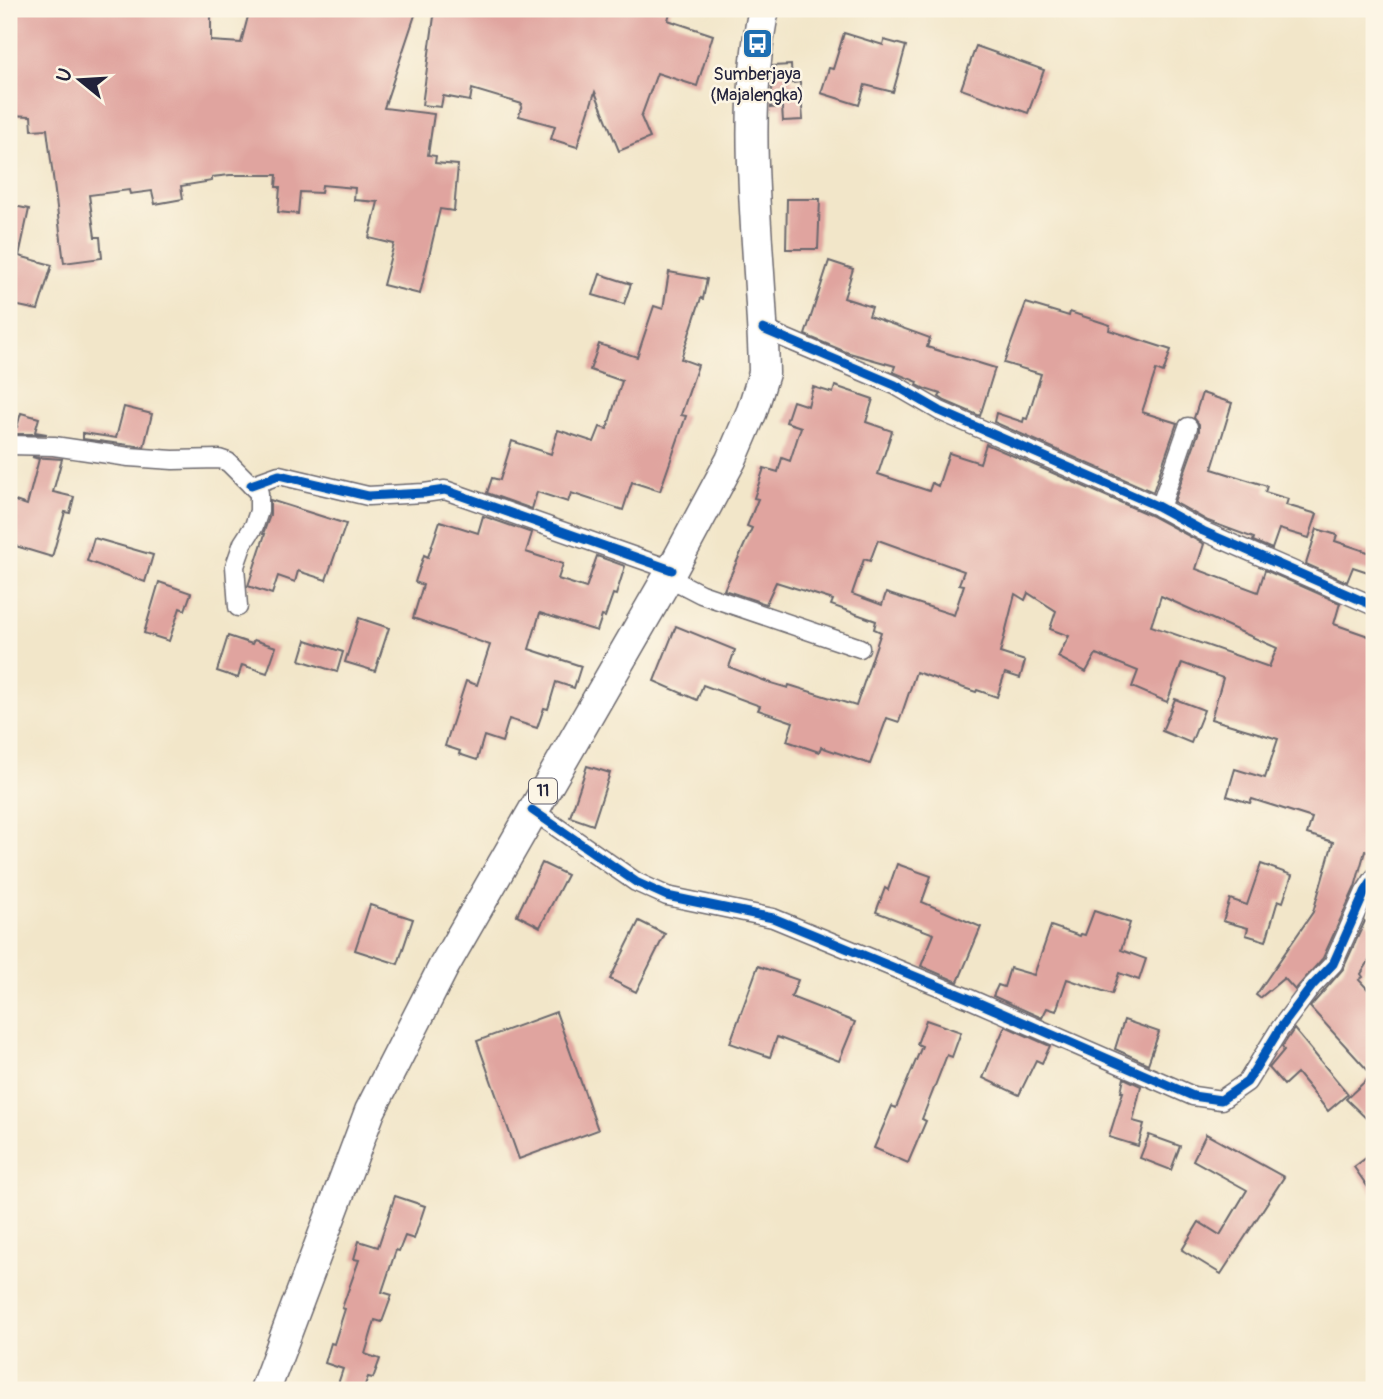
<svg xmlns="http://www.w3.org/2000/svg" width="1383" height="1399" viewBox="0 0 1383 1399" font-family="Pangolin,sans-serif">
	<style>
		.building { fill: #e0a49f; fill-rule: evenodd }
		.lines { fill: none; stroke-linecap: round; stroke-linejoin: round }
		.minor-casing { stroke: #6b676d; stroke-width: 21 }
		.trunk-casing { stroke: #6b676d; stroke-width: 33 }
		.minor { stroke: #fff; stroke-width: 18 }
		.trunk { stroke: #fff; stroke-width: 30 }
		.cycleway-casing { stroke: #fcf5e5; stroke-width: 13 }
		.cycleway { stroke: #0057b8; stroke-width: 9 }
		.labels { text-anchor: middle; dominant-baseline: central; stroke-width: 5; stroke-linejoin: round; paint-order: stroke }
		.shield { fill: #fcf5e5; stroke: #63616e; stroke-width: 2 }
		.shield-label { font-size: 16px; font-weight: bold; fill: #22223b }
		.poi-label { font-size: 18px; fill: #22223b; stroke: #fcf5e5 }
	</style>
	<rect width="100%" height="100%" fill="#fcf5e5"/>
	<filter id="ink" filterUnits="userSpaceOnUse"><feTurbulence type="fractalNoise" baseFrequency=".0143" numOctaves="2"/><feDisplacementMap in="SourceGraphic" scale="14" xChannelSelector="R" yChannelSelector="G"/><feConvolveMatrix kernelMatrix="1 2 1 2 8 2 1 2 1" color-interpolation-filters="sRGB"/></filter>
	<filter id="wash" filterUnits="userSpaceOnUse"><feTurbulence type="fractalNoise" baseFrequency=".00686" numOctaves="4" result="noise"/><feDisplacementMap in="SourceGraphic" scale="28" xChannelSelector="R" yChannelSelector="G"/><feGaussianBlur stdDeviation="1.57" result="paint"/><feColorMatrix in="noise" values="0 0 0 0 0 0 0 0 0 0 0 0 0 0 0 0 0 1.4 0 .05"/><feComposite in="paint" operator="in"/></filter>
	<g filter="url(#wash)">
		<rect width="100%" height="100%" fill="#f2e6c9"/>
		<g id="blocks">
			<g class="building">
				<path d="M9 9H211V41L241 43 250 9H417L384 108 434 114 428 155 436 156 435 163 458 165 454 211 440 209 420 294 383 285 394 244 369 238 378 202 354 200 355 188 322 185 321 193 300 192 298 214 278 212 280 187H276L277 175H230L212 177V181L181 186 183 199 155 204 152 191 130 194 129 190 89 195 95 237H100L102 258 64 263 47 129 32 130 31 116 9 115Z"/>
				<path d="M435 9H671L668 20 713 35 697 86 657 73 641 117 650 138 619 151 595 92 577 147 551 139 555 126 519 116 522 104 472 89 470 101 443 96 441 107 422 105Z"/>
				<path d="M844 33 883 45 884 40 906 46 893 92 865 85 859 105 821 93 829 68 833 69Z"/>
				<path d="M976 46 1044 70 1028 113 961 89Z"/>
				<path d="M791 65 792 83 800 82 803 120 783 121 782 107 771 108 773 66Z"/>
				<path d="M787 199H820L818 249H786Z"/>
				<path d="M9 205 29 209 19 256 52 265 38 310 9 304Z"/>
				<path d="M829 261 853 269 844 298 872 307 869 316 930 338 927 347 995 368 980 416 945 401 939 397 941 394 925 389 917 385 918 382 893 372 895 366 846 352 805 335Z"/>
				<path d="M669 272 707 279 703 299 701 298 681 359 698 365 681 415 686 416 660 491 632 482 623 510 571 493 568 502 537 492 532 509 487 493 492 478 500 480 512 441 551 454 558 430 594 442 600 427 607 429 622 381 590 370 599 344 637 357 654 306 663 309Z"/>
				<path d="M600 274 631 284 624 304 593 295Z"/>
				<path d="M1026 303 1069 316 1070 312 1110 325 1109 330 1171 350 1163 373 1156 370 1142 412 1177 423 1153 492 994 422 996 413 1023 422 1024 418 1027 419 1041 374 1004 363Z"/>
				<path d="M835 386 873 399 866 422 892 431 878 474 929 491 932 483 938 486 949 453 980 463 986 444 1152 516 1204 544 1196 569 1258 592 1265 570 1340 603 1334 624 1374 638V854L1365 851 1355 887 1323 958 1295 990 1284 978 1260 998 1256 995 1313 912 1333 842 1307 834 1312 818 1252 799 1250 803 1227 796 1235 769 1265 778 1278 739 1211 719 1223 678 1182 663 1167 702 1132 687 1138 671 1096 654 1086 672 1058 657 1069 636 1050 629 1056 611 1028 593 1025 600 1015 594 1000 653 1025 661 1020 678 1005 673 997 697 977 690 976 692 916 672 899 722 887 718 870 764 821 747 819 752 787 741 793 722 758 710 760 706 703 685 697 700 654 681 676 626 735 650 729 667 768 682 788 688 789 685 856 706 881 632 874 629 876 621 831 605 833 600 776 582 766 604 724 590 752 528 747 526 758 499 754 498 764 468 778 472 782 458 790 461 801 427 786 422 793 401 808 406 813 387 833 393ZM878 540 964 571 959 584 964 585 954 615 886 593 882 605 852 594 864 559 870 561ZM1161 596 1277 648 1269 667 1151 626Z"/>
				<path d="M1202 393 1232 403 1212 469 1267 486 1265 492 1288 499 1286 505 1317 514 1309 538 1279 529 1272 549 1253 541 1254 538 1208 521 1174 502 1199 431V424L1194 418Z"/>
				<path d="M124 407 152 414 144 447 83 439V433L116 438Z"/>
				<path d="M21 413 39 418 35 432 47 434H9V425L17 427Z"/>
				<path d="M32 457 62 459 53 492 74 497 70 513 65 512 52 557 9 544V499L27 505 39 459Z"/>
				<path d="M270 500 346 524 326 580 298 571 295 582 278 576 272 594 248 586 265 534H263L270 515Z"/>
				<path d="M483 516 532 533 526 552 563 564 558 579 586 588 597 556 625 566 616 595 613 594 605 617 602 616 597 631 540 613 529 649 581 666 574 688 556 682 548 709 544 708 537 728 509 719 502 742 484 736 477 760 459 754 460 751 445 746 466 681 477 685 490 645 413 618 423 585 415 582 424 555 428 557 440 521 478 533Z"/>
				<path d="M1317 529 1337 535 1335 541 1374 554V574L1353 567 1347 582 1306 564Z"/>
				<path d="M94 538 153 555 145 582 87 561Z"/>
				<path d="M159 582 191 593 185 610 180 608 169 641 144 633Z"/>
				<path d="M359 618 389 628 375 671 345 662Z"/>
				<path d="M228 636 252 644 254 640 276 647 267 673 242 665 238 678 217 671Z"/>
				<path d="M306 640 343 652 337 672 300 660Z"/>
				<path d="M1175 699 1204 710 1191 743 1162 731Z"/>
				<path d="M587 766 610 773 593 825 570 817Z"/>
				<path d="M542 863 567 875 540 927 517 915Z"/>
				<path d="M897 864 931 876 922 902 981 927 958 982 921 966 934 934 876 912 885 888 888 890Z"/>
				<path d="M1261 864 1292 875 1283 902 1278 900 1266 941 1246 935 1248 928 1223 921 1230 899 1247 905Z"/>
				<path d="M370 905 413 919 398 964 355 950Z"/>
				<path d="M1094 911 1130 923 1121 950 1146 959 1139 980 1119 973 1112 994 1067 979 1056 1011 1047 1008 1042 1018 993 996 998 985 1004 987 1010 968 1034 975 1051 926 1080 936 1081 934 1085 935Z"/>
				<path d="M639 921 665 934 636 992 610 979Z"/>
				<path d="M1365 921 1374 927V953L1361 974 1363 977 1359 980 1374 996V1126L1346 1099 1372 1075 1310 1007 1343 969Z"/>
				<path d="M758 966 798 980 791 997 855 1022 839 1061 777 1037 770 1057 730 1043Z"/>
				<path d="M556 1012 598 1130 519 1159 477 1041Z"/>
				<path d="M926 1020 961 1032 952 1057 947 1055 922 1119 926 1121 908 1163 874 1148 892 1106 896 1108 922 1046 917 1044Z"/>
				<path d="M1124 1020 1159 1032 1148 1064 1115 1049Z"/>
				<path d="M1005 1026 1050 1046 1042 1063 1036 1060 1019 1095 983 1078Z"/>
				<path d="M1294 1029 1348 1094 1328 1111 1297 1073 1284 1085 1269 1068 1284 1050 1282 1047Z"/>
				<path d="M1124 1078 1141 1086 1133 1121 1144 1124 1138 1146 1109 1137 1123 1092H1121Z"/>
				<path d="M1206 1134 1284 1177 1221 1274 1182 1250 1199 1222 1220 1235 1247 1190 1193 1160Z"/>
				<path d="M1149 1135 1180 1146 1171 1170 1140 1158Z"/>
				<path d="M1374 1152V1196L1354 1167Z"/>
				<path d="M395 1196 425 1206 414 1239 405 1236 399 1251 396 1250 382 1292 392 1295 382 1322 375 1320 365 1354 380 1359 373 1378 368 1377 363 1390H336L343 1369 325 1363 331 1343 334 1344 345 1309 342 1308 359 1260 354 1259 359 1241 378 1247Z"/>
			</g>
		</g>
	</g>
	<g filter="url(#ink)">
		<use href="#blocks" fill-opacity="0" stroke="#6b676d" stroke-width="2"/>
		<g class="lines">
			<defs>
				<g id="minor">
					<path d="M763 329 895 385 940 411 1157 506 1203 531 1374 606"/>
					<path d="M9 445 54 446 129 457 173 460 219 459 228 462 259 493V511L254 526 243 543 235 566 238 607"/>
					<path d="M251 485 279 475 368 496 424 493 445 490 672 570"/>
					<path d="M1160 508 1188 427"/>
					<path d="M668 577 701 594 860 648"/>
					<path d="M532 810 636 882 667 896 773 918 970 999 1193 1096 1221 1100 1247 1082 1279 1030 1312 986 1333 964 1365 892 1374 878"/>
				</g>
				<path id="trunk" d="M265 1390 370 1111 444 966 672 570 731 460 752 411 764 373C762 255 739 124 764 9"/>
			</defs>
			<use href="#minor" class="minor-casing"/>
			<use href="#trunk" class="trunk-casing"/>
			<use href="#minor" class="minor"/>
			<use href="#trunk" class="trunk"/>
			<defs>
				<g id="cycleway">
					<path d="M763 329 895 385 940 411 1157 506 1203 531 1374 606"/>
					<path d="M251 485 279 475 368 496 424 493 445 490 672 570"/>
					<path d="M532 810 636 882 667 896 773 918 970 999 1193 1096 1221 1100 1247 1082 1279 1030 1312 986 1333 964 1365 892 1374 878"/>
				</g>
			</defs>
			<use href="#cycleway" class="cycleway-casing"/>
			<use href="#cycleway" class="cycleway"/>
		</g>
	</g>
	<defs>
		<symbol id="bus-square" viewBox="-11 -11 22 22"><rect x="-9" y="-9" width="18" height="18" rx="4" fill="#1f6fb2" stroke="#fcf5e5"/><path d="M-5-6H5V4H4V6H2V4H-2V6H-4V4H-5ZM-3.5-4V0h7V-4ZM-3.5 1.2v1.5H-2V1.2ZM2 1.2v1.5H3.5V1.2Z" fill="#fff"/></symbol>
	</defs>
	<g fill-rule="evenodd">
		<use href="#bus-square" x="740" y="26" width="35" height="35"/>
	</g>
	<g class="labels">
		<rect class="shield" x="529" y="778.5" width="28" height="25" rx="5"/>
		<g class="shield-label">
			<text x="543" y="791">11</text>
		</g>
		<g class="poi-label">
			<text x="757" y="74">Sumberjaya<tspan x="757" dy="21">(Majalengka)</tspan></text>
		</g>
	</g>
	<rect width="1383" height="1399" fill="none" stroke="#fcf5e5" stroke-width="35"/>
	<g transform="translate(80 80) rotate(288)" stroke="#fcf5e5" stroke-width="5" paint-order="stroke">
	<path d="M0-5L12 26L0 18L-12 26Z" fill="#22223b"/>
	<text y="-10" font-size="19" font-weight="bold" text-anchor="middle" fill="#22223b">U</text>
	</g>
</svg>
